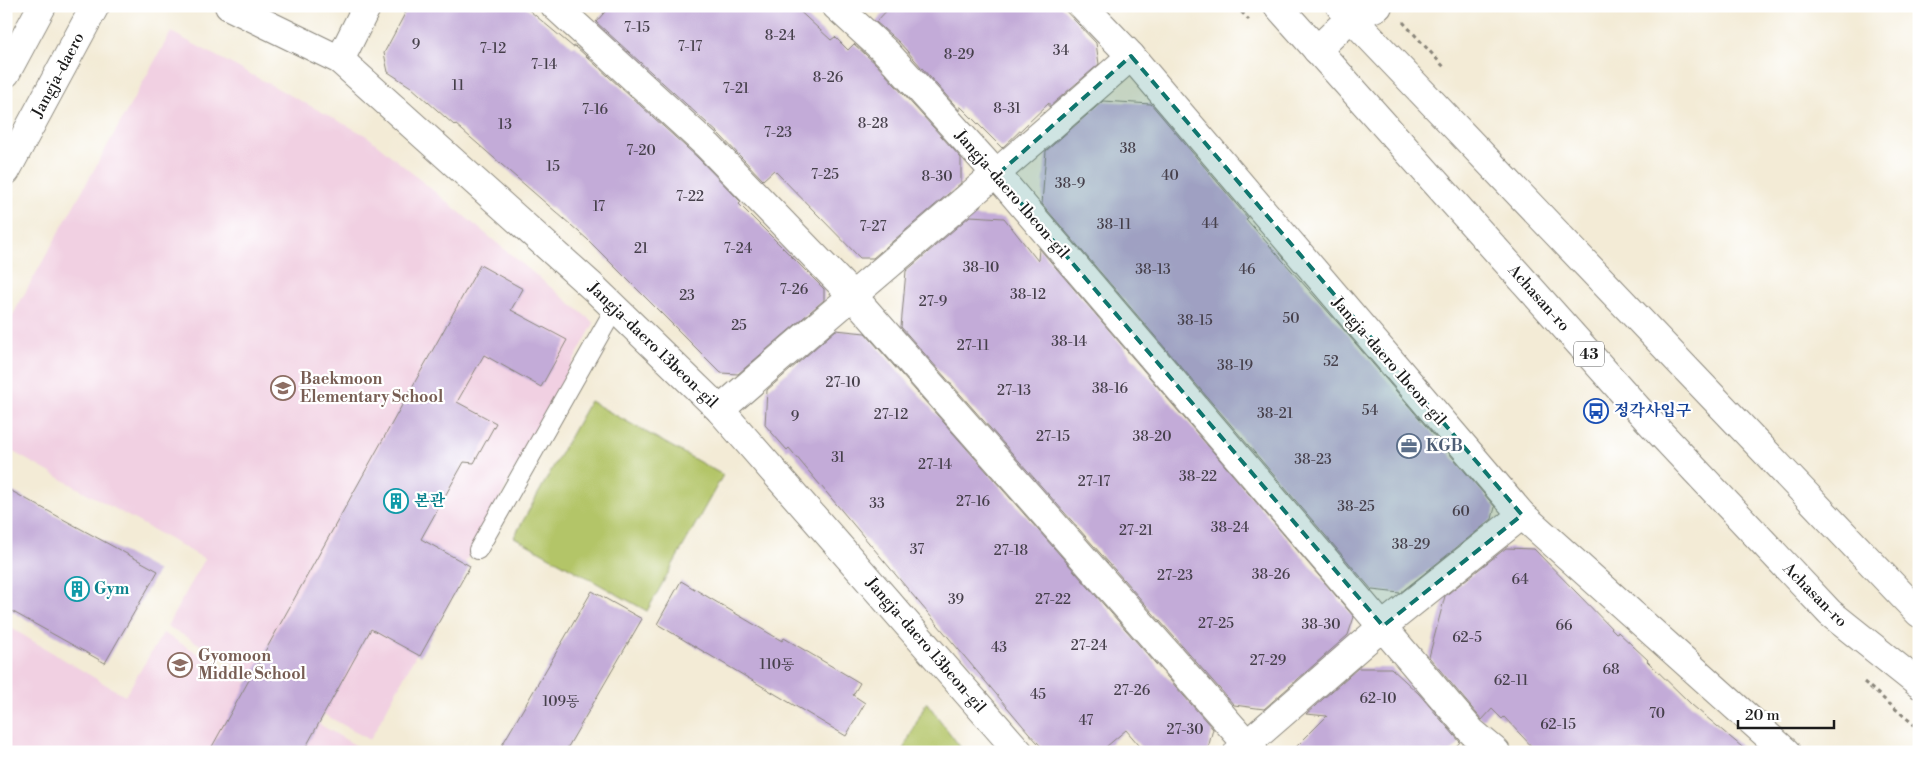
<svg xmlns="http://www.w3.org/2000/svg" width="1925" height="758" viewBox="0 0 1925 758" font-family="'Libre Bodoni','Noto Serif KR',serif">
	<style>
		.built { fill: #f1d0e2 }
		.green { fill: #b3c568; stroke: #687042 }
		.building { fill: #c3abd8 }
		.lines { fill: none; stroke-linecap: round; stroke-linejoin: round }
		.service-casing { stroke: #888479; stroke-width: 20 }
		.minor-casing { stroke: #888479; stroke-width: 30 }
		.tertiary-casing { stroke: #888479; stroke-width: 30 }
		.primary-casing { stroke: #888479; stroke-width: 30 }
		.path { stroke: #888479; stroke-width: 3; stroke-dasharray: 4 4; stroke-linecap: butt }
		.service { stroke: #fff; stroke-width: 18 }
		.minor { stroke: #fff; stroke-width: 28 }
		.tertiary { stroke: #fff; stroke-width: 28 }
		.primary { stroke: #fff; stroke-width: 28 }
		.marked { fill: #0f766e; fill-opacity: 0.2; stroke: #0f766e; stroke-width: 4; stroke-dasharray: 10 6; stroke-linejoin: round }
		.labels { text-anchor: middle; dominant-baseline: central; stroke-width: 4.5; stroke-linejoin: round; paint-order: stroke }
		.number-label { font-size: 14px; fill: #46404b }
		.shield { fill: #fff; stroke: #606060; stroke-width: 1 }
		.shield-label { font-size: 15px; font-weight: bold; fill: #1c1c1c }
		.street-label { font-size: 16px; fill: #1c1c1c; stroke: #fff }
		.education-label { font-size: 16px; font-weight: bold; fill: #785e54; stroke: #fff; text-anchor: start }
		.transit-label { font-size: 16px; font-weight: bold; fill: #164399; stroke: #fff; text-anchor: start }
		.service-label { font-size: 16px; font-weight: bold; fill: #4e5e75; stroke: #fff; text-anchor: start }
		.culture-label { font-size: 16px; font-weight: bold; fill: #0d838f; stroke: #fff; text-anchor: start }
	</style>
	<rect width="100%" height="100%" fill="#fff"/>
	<filter id="ink" filterUnits="userSpaceOnUse"><feTurbulence type="fractalNoise" baseFrequency=".02" numOctaves="2"/><feDisplacementMap in="SourceGraphic" scale="10" xChannelSelector="R" yChannelSelector="G"/><feConvolveMatrix kernelMatrix="1 2 1 2 8 2 1 2 1" color-interpolation-filters="sRGB"/></filter>
	<filter id="wash" filterUnits="userSpaceOnUse"><feTurbulence type="fractalNoise" baseFrequency=".0096" numOctaves="4" result="noise"/><feDisplacementMap in="SourceGraphic" scale="20" xChannelSelector="R" yChannelSelector="G"/><feGaussianBlur stdDeviation="1.12" result="paint"/><feColorMatrix in="noise" values="0 0 0 0 0 0 0 0 0 0 0 0 0 0 0 0 0 1.4 0 .05"/><feComposite in="paint" operator="in"/></filter>
	<g filter="url(#wash)">
		<rect width="100%" height="100%" fill="#f3ebd6"/>
		<g class="built">
			<path d="M171 32 367 136 594 323 370 740 167 626 205 559 6 448V327Z"/>
			<path d="M6 625 125 696 163 633 367 752H6Z"/>
		</g>
		<g class="green">
			<path d="M590 401 723 475 647 611 514 537Z"/>
			<path d="M926 703H927L964 752H902Z"/>
		</g>
		<g id="blocks">
			<g class="building">
				<path d="M409 6H524L573 47 575 46 697 157 741 202 739 204 824 289V300L738 374 721 373 587 239 455 124 454 125 411 87 388 72 384 53Z"/>
				<path d="M610 6H794L831 40 835 37 848 50 854 44 876 64 961 158V183L873 258H860L774 170 763 180 719 134 596 22Z"/>
				<path d="M891 6H1061L1096 43 1099 64 1049 107V103L1002 148 960 106V111L899 42 876 22Z"/>
				<path d="M1103 101 1151 104 1248 218 1246 219 1338 323 1495 507 1492 519 1400 593 1372 590 1042 204 1046 151Z"/>
				<path d="M970 216 1004 218 1038 261 1039 248 1354 617 1348 635 1264 709 1234 705 901 327 906 271Z"/>
				<path d="M480 265 523 289 511 310 567 340 541 387 484 355 457 402 496 423 474 463 464 462 421 539 470 566 420 656 371 629 303 752H209Z"/>
				<path d="M836 330 865 333 1213 729 1207 752H1145L1126 730 1100 752H1046L1028 732 789 448 787 450 765 425 767 390Z"/>
				<path d="M6 488 158 571 105 663 6 608Z"/>
				<path d="M1506 548 1534 549 1616 633 1618 632 1648 660 1647 661 1692 705 1748 752H1537L1504 717 1502 719 1492 709 1482 720 1429 657 1445 596Z"/>
				<path d="M681 581 782 641 784 638 860 683 853 695 865 703 846 736 657 624Z"/>
				<path d="M592 591 642 619 565 752H498Z"/>
				<path d="M1358 668H1391L1419 694 1460 742 1451 752H1291L1327 716 1306 714Z"/>
			</g>
		</g>
	</g>
	<g filter="url(#ink)">
		<use href="#blocks" fill-opacity="0" stroke="#888479" stroke-width="1"/>
		<g class="lines">
			<defs>
				<path id="service" d="M478 550 615 308"/>
				<g id="minor">
					<path d="M229 6 340 60 596 290 720 410 1019 752"/>
					<path d="M555 6 708 146 852 295 1254 752"/>
					<path d="M836 6 887 53 997 175 1472 732 1496 752"/>
					<path d="M1083 6 1131 56 1522 515 1786 752"/>
					<path d="M1317 50 1348 20 1378 6"/>
					<path d="M340 60 367 6"/>
					<path d="M720 410C856 291 996 176 1131 56"/>
					<path d="M1238 752 1383 626 1522 515"/>
				</g>
				<g id="tertiary">
					<path d="M6 73 42 6"/>
					<path d="M6 171 95 6"/>
				</g>
				<g id="primary">
					<path d="M1278 6 1647 419 1830 613 1919 684"/>
					<path d="M1340 6 1919 613"/>
				</g>
			</defs>
			<use href="#service" class="service-casing"/>
			<use href="#minor" class="minor-casing"/>
			<use href="#tertiary" class="tertiary-casing"/>
			<use href="#primary" class="primary-casing"/>
			<g class="path">
				<path d="M1236 6 1249 20"/>
				<path d="M1403 22 1444 67"/>
				<path d="M1864 682 1919 729"/>
			</g>
			<use href="#service" class="service"/>
			<use href="#minor" class="minor"/>
			<use href="#tertiary" class="tertiary"/>
			<use href="#primary" class="primary"/>
		</g>
	</g>
	<path class="marked" d="M1131 56 1522 515 1383 626 997 175Z"/>
	<defs>
		<symbol id="school-ring" viewBox="-11 -11 22 22"><circle r="9.5" fill="#fff" stroke="#8d6e63" stroke-width="1.5"/><path d="M0-5L7-2L0 1L-7-2ZM-4 1L0 2.5L4 1V4Q0 6-4 4Z" fill="#8d6e63"/></symbol>
		<symbol id="bus-ring" viewBox="-11 -11 22 22"><circle r="9.5" fill="#fff" stroke="#1a4fb4" stroke-width="1.5"/><path d="M-5-6H5V4H4V6H2V4H-2V6H-4V4H-5ZM-3.5-4V0h7V-4ZM-3.5 1.2v1.5H-2V1.2ZM2 1.2v1.5H3.5V1.2Z" fill="#1a4fb4"/></symbol>
		<symbol id="office-ring" viewBox="-11 -11 22 22"><circle r="9.5" fill="#fff" stroke="#5c6f8a" stroke-width="1.5"/><path d="M-6-3h4V-5.5h4V-3h4V5H-6ZM-1-4.5V-3h2v-1.5ZM-6 0V1H6V0Z" fill="#5c6f8a"/></symbol>
		<symbol id="building-ring" viewBox="-11 -11 22 22"><circle r="9.5" fill="#fff" stroke="#0f9aa8" stroke-width="1.5"/><path d="M-4-6H4V6H1V3H-1V6H-4ZM-2.5-4.3h1.7v1.8h-1.7ZM.8-4.3h1.7v1.8H.8ZM-2.5-1h1.7V.8h-1.7ZM.8-1h1.7V.8H.8Z" fill="#0f9aa8"/></symbol>
	</defs>
	<g fill-rule="evenodd">
		<use href="#school-ring" x="269" y="374" width="28" height="28"/>
		<use href="#bus-ring" x="1582" y="397" width="28" height="28"/>
		<use href="#office-ring" x="1395" y="432" width="28" height="28"/>
		<use href="#building-ring" x="382" y="487" width="28" height="28"/>
		<use href="#building-ring" x="63" y="575" width="28" height="28"/>
		<use href="#school-ring" x="166" y="651" width="28" height="28"/>
	</g>
	<g class="labels">
		<g class="number-label">
			<text x="637" y="28">7-15</text>
			<text x="780" y="36">8-24</text>
			<text x="416" y="45">9</text>
			<text x="690" y="47">7-17</text>
			<text x="493" y="49">7-12</text>
			<text x="1061" y="51">34</text>
			<text x="959" y="55">8-29</text>
			<text x="544" y="65">7-14</text>
			<text x="828" y="78">8-26</text>
			<text x="458" y="86">11</text>
			<text x="736" y="89">7-21</text>
			<text x="1007" y="109">8-31</text>
			<text x="595" y="110">7-16</text>
			<text x="873" y="124">8-28</text>
			<text x="505" y="125">13</text>
			<text x="778" y="133">7-23</text>
			<text x="1128" y="149">38</text>
			<text x="641" y="151">7-20</text>
			<text x="553" y="167">15</text>
			<text x="825" y="175">7-25</text>
			<text x="1170" y="176">40</text>
			<text x="937" y="177">8-30</text>
			<text x="1070" y="184">38-9</text>
			<text x="690" y="197">7-22</text>
			<text x="599" y="207">17</text>
			<text x="1210" y="224">44</text>
			<text x="1114" y="225">38-11</text>
			<text x="873" y="227">7-27</text>
			<text x="641" y="249">21</text>
			<text x="738" y="249">7-24</text>
			<text x="981" y="268">38-10</text>
			<text x="1153" y="270">38-13</text>
			<text x="1247" y="270">46</text>
			<text x="794" y="290">7-26</text>
			<text x="1028" y="295">38-12</text>
			<text x="687" y="296">23</text>
			<text x="933" y="302">27-9</text>
			<text x="1291" y="319">50</text>
			<text x="1195" y="321">38-15</text>
			<text x="739" y="326">25</text>
			<text x="1069" y="342">38-14</text>
			<text x="973" y="346">27-11</text>
			<text x="1331" y="362">52</text>
			<text x="1235" y="366">38-19</text>
			<text x="843" y="383">27-10</text>
			<text x="1110" y="389">38-16</text>
			<text x="1014" y="391">27-13</text>
			<text x="1370" y="411">54</text>
			<text x="1275" y="414">38-21</text>
			<text x="891" y="415">27-12</text>
			<text x="795" y="417">9</text>
			<text x="1053" y="437">27-15</text>
			<text x="1152" y="437">38-20</text>
			<text x="838" y="458">31</text>
			<text x="1313" y="460">38-23</text>
			<text x="935" y="465">27-14</text>
			<text x="1198" y="477">38-22</text>
			<text x="1094" y="482">27-17</text>
			<text x="973" y="502">27-16</text>
			<text x="877" y="504">33</text>
			<text x="1356" y="507">38-25</text>
			<text x="1461" y="512">60</text>
			<text x="1230" y="528">38-24</text>
			<text x="1136" y="531">27-21</text>
			<text x="1411" y="545">38-29</text>
			<text x="917" y="550">37</text>
			<text x="1011" y="551">27-18</text>
			<text x="1271" y="575">38-26</text>
			<text x="1175" y="576">27-23</text>
			<text x="1520" y="580">64</text>
			<text x="956" y="600">39</text>
			<text x="1053" y="600">27-22</text>
			<text x="1216" y="624">27-25</text>
			<text x="1321" y="625">38-30</text>
			<text x="1564" y="626">66</text>
			<text x="1467" y="638">62-5</text>
			<text x="1089" y="646">27-24</text>
			<text x="999" y="648">43</text>
			<text x="1268" y="661">27-29</text>
			<text x="777" y="665">110동</text>
			<text x="1611" y="670">68</text>
			<text x="1511" y="681">62-11</text>
			<text x="1132" y="691">27-26</text>
			<text x="1038" y="695">45</text>
			<text x="1378" y="699">62-10</text>
			<text x="561" y="702">109동</text>
			<text x="1657" y="714">70</text>
			<text x="1086" y="721">47</text>
			<text x="1558" y="725">62-15</text>
			<text x="1185" y="730">27-30</text>
		</g>
		<rect class="shield" x="1574" y="341.5" width="30" height="25" rx="4"/>
		<g class="shield-label">
			<text x="1589" y="354">43</text>
		</g>
		<g class="street-label">
			<text transform="translate(58 75) rotate(-62)">Jangja-daero</text>
			<text transform="translate(1012 194) rotate(49)">Jangja-daero 1beon-gil</text>
			<text transform="translate(1539 298) rotate(48)">Achasan-ro</text>
			<text transform="translate(653 345) rotate(44)">Jangja-daero 13beon-gil</text>
			<text transform="translate(1389 361) rotate(49)">Jangja-daero 1beon-gil</text>
			<text transform="translate(1815 595) rotate(45)">Achasan-ro</text>
			<text transform="translate(926 645) rotate(49)">Jangja-daero 13beon-gil</text>
		</g>
		<g class="education-label">
			<text x="300" y="379">Baekmoon<tspan x="300" dy="18">Elementary School</tspan></text>
			<text x="198" y="656">Gyomoon<tspan x="198" dy="18">Middle School</tspan></text>
		</g>
		<g class="transit-label">
			<text x="1614" y="411">정각사입구</text>
		</g>
		<g class="service-label">
			<text x="1426" y="446">KGB</text>
		</g>
		<g class="culture-label">
			<text x="414" y="501">본관</text>
			<text x="94" y="589">Gym</text>
		</g>
	</g>
	<rect width="1925" height="758" fill="none" stroke="#fff" stroke-width="25"/>
	<path d="M1738 720v8h96v-8" fill="none" stroke="#1c1c1c" stroke-width="2.5"/>
	<text x="1745" y="720" font-size="15" fill="#1c1c1c" stroke="#ffffff" stroke-width="4" paint-order="stroke">20 m</text>
</svg>
